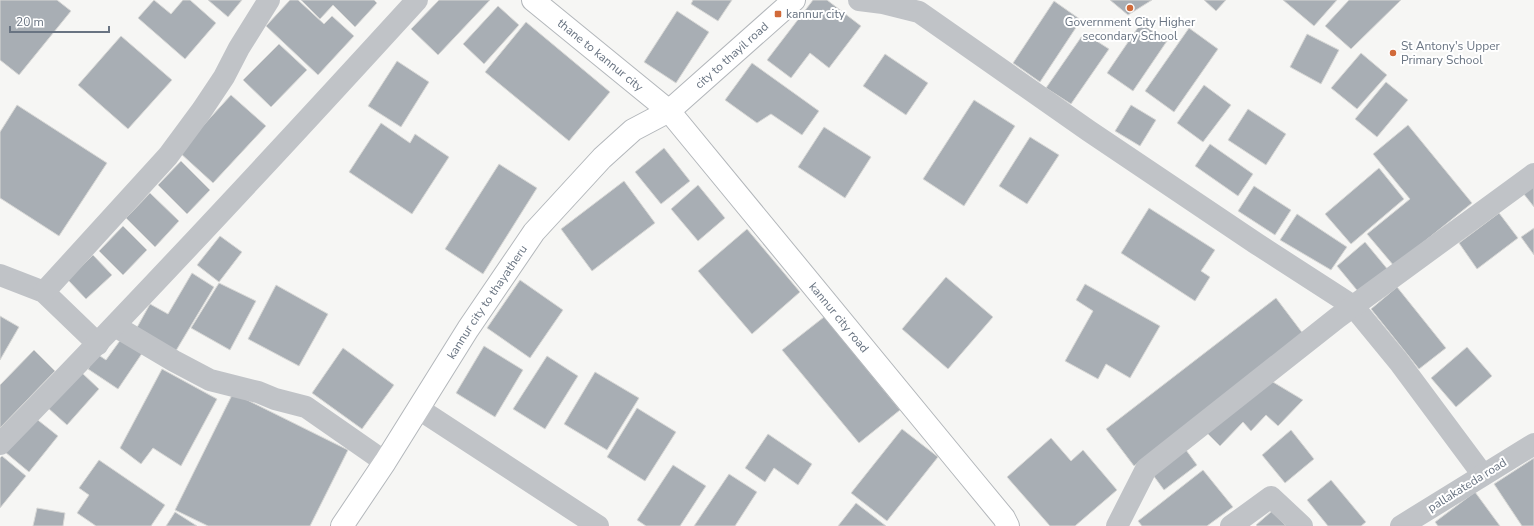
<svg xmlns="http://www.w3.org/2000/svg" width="1534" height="526" viewBox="0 0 1534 526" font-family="'Nunito Sans',sans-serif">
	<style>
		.building { fill: #a8aeb4; stroke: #d8d8d6 }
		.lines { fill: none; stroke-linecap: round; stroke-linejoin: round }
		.secondary-casing { stroke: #b3b7bb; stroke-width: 24 }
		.street { stroke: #c0c3c7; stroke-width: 22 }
		.secondary { stroke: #fff; stroke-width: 22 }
		.poi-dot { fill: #d16a39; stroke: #fff; stroke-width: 1.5 }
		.labels { text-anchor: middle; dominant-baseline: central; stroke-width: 4; stroke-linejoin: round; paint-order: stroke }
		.poi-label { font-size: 12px; fill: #697482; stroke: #fff; text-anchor: start }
		.street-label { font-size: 12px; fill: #697482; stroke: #fff }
	</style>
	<rect width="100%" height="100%" fill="#f6f6f4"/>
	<g class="building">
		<path d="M0 0H57L71 11 19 75 0 60Z"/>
		<path d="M154 0 171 14 183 0H190L216 23 185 59 138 18Z"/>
		<path d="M208 0H242L228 17Z"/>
		<path d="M290 0H298L324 24 332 16 354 36 318 75 266 26Z"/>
		<path d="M301 0H374L377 3 355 27 333 5 320 19Z"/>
		<path d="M439 0H490L438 55 411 29Z"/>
		<path d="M693 0H732L718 21 691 4Z"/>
		<path d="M813 0H827L861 26 829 68 810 53 791 78 767 60Z"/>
		<path d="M1110 0H1152L1128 15Z"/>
		<path d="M1204 0H1226L1216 11Z"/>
		<path d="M1283 0H1337L1314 26Z"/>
		<path d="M1349 0H1401L1351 49 1325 26Z"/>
		<path d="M1054 1 1081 20 1040 82 1013 63Z"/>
		<path d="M498 6 519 25 484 64 463 44Z"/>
		<path d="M677 11 709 32 676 83 644 62Z"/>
		<path d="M526 22 610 92 569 141 485 72Z"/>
		<path d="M1141 23 1167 41 1133 91 1107 73Z"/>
		<path d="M1189 28 1218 49 1174 112 1145 91Z"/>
		<path d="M1084 33 1109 49 1071 104 1046 88Z"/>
		<path d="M1307 34 1339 50 1321 84 1290 67Z"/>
		<path d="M121 36 172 80 128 129 78 85Z"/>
		<path d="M279 44 307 70 271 107 243 80Z"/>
		<path d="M1361 53 1387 75 1357 109 1331 88Z"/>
		<path d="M885 54 928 83 906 115 863 86Z"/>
		<path d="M397 61 429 82 401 127 368 106Z"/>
		<path d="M752 63 819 111 802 135 771 114 757 123 725 100Z"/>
		<path d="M1386 82 1408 100 1377 137 1355 119Z"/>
		<path d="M1204 85 1231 105 1203 142 1177 123Z"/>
		<path d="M231 95 266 126 213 183 179 152Z"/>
		<path d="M974 100 1015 126 964 206 923 179Z"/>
		<path d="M17 105 107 163 59 236 0 198V132Z"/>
		<path d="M1131 105 1156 120 1140 146 1115 131Z"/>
		<path d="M1248 109 1286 134 1266 165 1228 140Z"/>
		<path d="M381 123 410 143 415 134 449 157 412 214 349 172Z"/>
		<path d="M1408 125 1472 203 1394 266 1367 234 1410 199 1373 154Z"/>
		<path d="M824 127 871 157 845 198 798 167Z"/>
		<path d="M1030 137 1059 155 1027 204 999 186Z"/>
		<path d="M1210 144 1253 174 1238 196 1195 166Z"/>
		<path d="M664 148 690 181 661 204 635 172Z"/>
		<path d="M181 161 210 190 187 214 158 185Z"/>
		<path d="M499 164 537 188 483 274 445 249Z"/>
		<path d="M1379 168 1404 199 1351 244 1325 214Z"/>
		<path d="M624 181 655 223 592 271 561 229Z"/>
		<path d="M698 185 725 218 698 241 671 209Z"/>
		<path d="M1534 185V207L1523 193Z"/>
		<path d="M1254 186 1291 210 1275 235 1238 211Z"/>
		<path d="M150 193 179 221 155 247 126 218Z"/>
		<path d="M1149 208 1215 250 1201 271 1210 277 1195 301 1121 253Z"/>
		<path d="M1499 213 1518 238 1477 269 1459 243Z"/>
		<path d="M1297 214 1347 247 1331 270 1280 240Z"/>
		<path d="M123 226 147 250 123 275 99 251Z"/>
		<path d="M1534 228V255L1521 237Z"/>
		<path d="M747 229 800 292 752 334 698 271Z"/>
		<path d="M220 236 242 252 219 282 197 265Z"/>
		<path d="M1365 242 1389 271 1361 295 1337 266Z"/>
		<path d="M93 255 112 275 86 299 68 280Z"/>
		<path d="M192 273 214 287 174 354 135 331 150 304 168 314Z"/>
		<path d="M946 277 993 317 948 369 902 329Z"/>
		<path d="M520 280 563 310 530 358 487 328Z"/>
		<path d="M219 283 256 301 230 350 191 328Z"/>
		<path d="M1085 284 1160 326 1130 378 1106 364 1098 379 1065 361 1093 311 1076 300Z"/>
		<path d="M276 285 328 314 299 366 248 339Z"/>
		<path d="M1397 287 1446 348 1419 369 1371 309Z"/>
		<path d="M1276 298 1304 335 1134 466 1106 429Z"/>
		<path d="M0 316 19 327 0 360Z"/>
		<path d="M824 317 900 410 859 443 782 350Z"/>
		<path d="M124 335 145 349 118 389 88 369 97 354 106 360Z"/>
		<path d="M484 346 523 370 495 417 456 393Z"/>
		<path d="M1467 347 1492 376 1456 407 1431 378Z"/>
		<path d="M343 348 394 385 362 429 312 393Z"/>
		<path d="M34 350 55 371 0 428V385Z"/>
		<path d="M547 356 578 376 545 429 513 409Z"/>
		<path d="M162 369 217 399 181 466 153 448 141 464 120 448Z"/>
		<path d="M81 372 99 389 67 425 48 408Z"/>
		<path d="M595 372 639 398 607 450 564 424Z"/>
		<path d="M1268 379 1303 400 1278 426 1266 415 1251 431 1243 422 1220 446 1205 431Z"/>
		<path d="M233 393 348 450 310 526H208L175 510Z"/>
		<path d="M637 408 676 432 645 481 607 457Z"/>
		<path d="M34 417 58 436 29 472 5 452Z"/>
		<path d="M902 429 938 457 887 521 851 493Z"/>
		<path d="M1291 430 1314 459 1285 483 1262 455Z"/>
		<path d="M768 434 812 464 798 485 774 468 765 482 745 468Z"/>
		<path d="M1051 438 1071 461 1083 450 1117 490 1075 526H1050L1007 477Z"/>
		<path d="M1186 450 1197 465 1164 490 1153 475Z"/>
		<path d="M2 456 26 476 0 508V458Z"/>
		<path d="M1534 458V526H1522L1494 484Z"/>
		<path d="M99 460 165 505 151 526H96L77 513 89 495 79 488Z"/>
		<path d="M673 465 706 486 680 526H646L637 520Z"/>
		<path d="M1203 470 1233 507 1207 526H1142L1138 521Z"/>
		<path d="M729 474 757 492 735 526H694Z"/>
		<path d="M1331 480 1366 522 1361 526H1328L1307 500Z"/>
		<path d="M1475 492 1500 526H1438L1435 522Z"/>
		<path d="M856 503 886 526H838Z"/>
		<path d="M37 508 65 513 63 526H33Z"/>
		<path d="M1272 511 1286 526H1257L1256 525Z"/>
		<path d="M175 512 197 526H166Z"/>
	</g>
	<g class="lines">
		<defs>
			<g id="secondary">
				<path id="s1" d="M533 0 669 111 966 472 1004 518 1008 526"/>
				<path id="s2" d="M342 526 385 462 468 329 534 232 602 158 633 130 669 111 794 0"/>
			</g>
		</defs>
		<use href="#secondary" class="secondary-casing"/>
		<g class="street">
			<path d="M859 0 883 3 919 12 1089 131 1257 244 1353 306 1399 362 1483 475"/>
			<path d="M0 275 44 292 98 344"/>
			<path d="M44 292 168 156 202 110 224 77 239 48 269 0"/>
			<path d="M115 326 174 361 210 380 258 392 275 399 306 407 385 462"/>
			<path d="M419 409 598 526"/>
			<path d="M0 444C142 299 280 150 417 0"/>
			<path d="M1117 526 1146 469 1337 318 1534 174"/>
			<path d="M1231 526 1271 497 1302 526"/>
			<path d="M1401 526 1534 444"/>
		</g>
		<use href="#secondary" class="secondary"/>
	</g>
	<g class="poi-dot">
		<circle cx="1130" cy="8" r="4"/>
		<rect x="774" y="10" width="8" height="8" rx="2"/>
		<circle cx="1393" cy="53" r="4"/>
	</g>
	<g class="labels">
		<g class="poi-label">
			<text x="786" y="14">kannur city</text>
			<text x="1130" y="22" text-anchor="middle">Government City Higher<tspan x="1130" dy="14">secondary School</tspan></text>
			<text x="1401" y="46">St Antony's Upper<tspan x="1401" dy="14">Primary School</tspan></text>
		</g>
		<g class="street-label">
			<text stroke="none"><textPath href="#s1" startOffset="87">thane to kannur city</textPath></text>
			<text stroke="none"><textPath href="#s2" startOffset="618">city to thayil road</textPath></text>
			<text stroke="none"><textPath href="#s2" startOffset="267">kannur city to thayatheru</textPath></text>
			<text stroke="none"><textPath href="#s1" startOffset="443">kannur city road</textPath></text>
			<text transform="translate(1467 485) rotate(-32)">pallakateda road</text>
		</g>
	</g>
	<path d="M10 26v6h99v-6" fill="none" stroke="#697482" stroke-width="2"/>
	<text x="16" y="26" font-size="12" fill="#697482" stroke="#ffffff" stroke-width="3" paint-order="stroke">20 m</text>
</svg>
